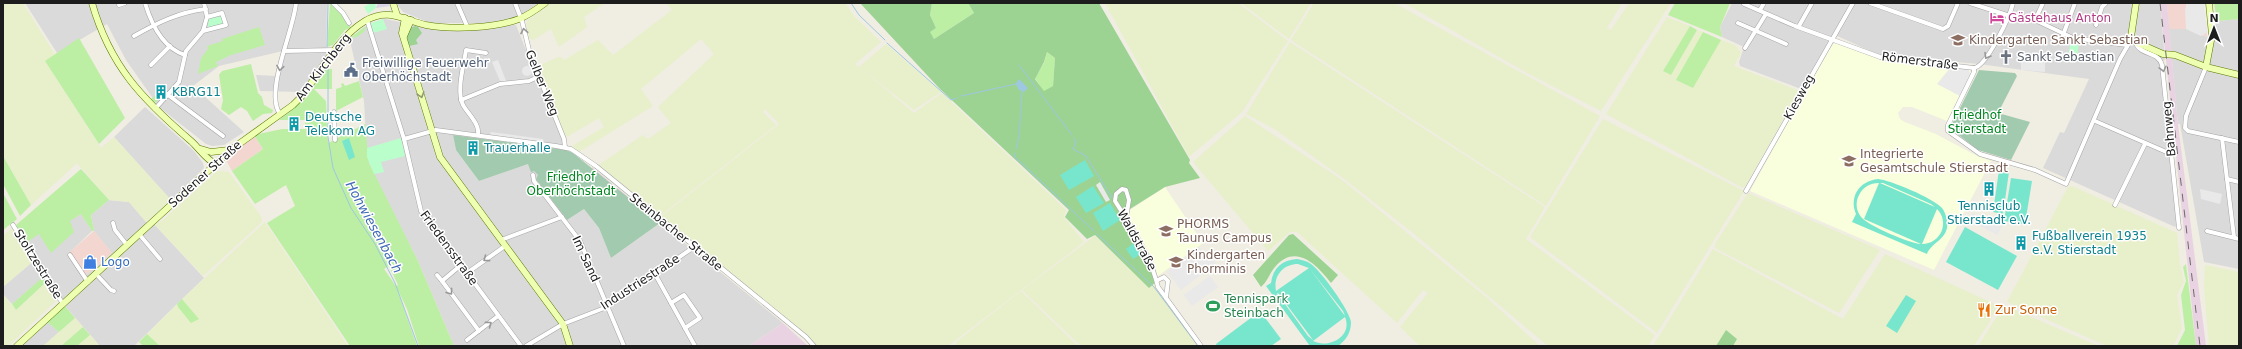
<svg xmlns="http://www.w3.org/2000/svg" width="2242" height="349" viewBox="0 0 2242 349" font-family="'DejaVu Sans',sans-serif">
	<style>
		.residential { fill: #dbdada }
		.commercial { fill: #f2d6cf }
		.industrial { fill: #e9d3e2 }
		.education { fill: #f9ffdc }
		.farmland { fill: #e8f0cb }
		.grass { fill: #bcefa3 }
		.forest { fill: #9cd393; fill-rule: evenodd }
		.cemetery { fill: #a1caae }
		.park { fill: #bafecb }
		.pitch { fill: #78e6cd; fill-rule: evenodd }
		.parking { fill: #e9e9e9 }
		.plaza { fill: #d9d6e5 }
		.water { fill: #9ec8e1 }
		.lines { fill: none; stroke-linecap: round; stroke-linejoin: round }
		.stream { stroke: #9ec8e1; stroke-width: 1 }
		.street-casing { stroke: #a4a4a4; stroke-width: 5 }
		.secondary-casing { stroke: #597900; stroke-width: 7 }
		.street { stroke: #fff; stroke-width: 4 }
		.secondary { stroke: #efffb1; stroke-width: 6 }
		.rail { stroke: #6b6b6b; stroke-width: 1; stroke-dasharray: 8 8; stroke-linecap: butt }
		.oneway { stroke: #999 }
		.oneway2 { stroke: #90996e }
		.labels { text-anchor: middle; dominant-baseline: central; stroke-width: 3; stroke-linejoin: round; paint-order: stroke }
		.hotel-label { font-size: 12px; fill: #b23c85; stroke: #fff; text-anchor: start }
		.education-label { font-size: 12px; fill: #785e54; stroke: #fff; text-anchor: start }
		.worship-label { font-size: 12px; fill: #5b616d; stroke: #fff; text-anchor: start }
		.street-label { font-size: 12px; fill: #1d1d1d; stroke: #fff }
		.service-label { font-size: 12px; fill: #4e5e75; stroke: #fff; text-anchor: start }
		.culture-label { font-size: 12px; fill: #0d838f; stroke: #fff; text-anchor: start }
		.park-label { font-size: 12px; fill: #028521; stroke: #fff }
		.shop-label { font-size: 12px; fill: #366cbe; stroke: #fff; text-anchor: start }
		.leisure-label { font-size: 12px; fill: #27864d; stroke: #fff; text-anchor: start }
		.food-label { font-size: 12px; fill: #c56008; stroke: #fff; text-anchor: start }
		.water-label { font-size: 13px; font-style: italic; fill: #4169b5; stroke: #fff }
	</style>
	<rect width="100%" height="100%" fill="#f0ede2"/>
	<g class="residential">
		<path d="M25 3H327L326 57 301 92 260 91 256 75 276 76 283 51 219 66 193 86 244 132 224 145 212 146 206 144 159 107 126 60 107 24 57 53Z"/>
		<path d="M396 3H538L519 17 492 23H430L403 12Z"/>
		<path d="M1732 3H2160L2165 59 2162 63 2177 225 2175 227 2043 168 2060 132 2064 133 2089 79 1979 64 1879 55 1833 34 1801 89 1740 66 1739 62 1744 47 1722 37 1720 27Z"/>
		<path d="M385 19 404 23 490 27 516 25 566 150 453 135 456 150 479 181 528 164 538 175 537 179 567 220 584 209 599 228 611 258 660 223 783 323 749 346H454L418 261 375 177 367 157 364 101 350 41 364 27Z"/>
		<path d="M2239 19V269L2204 262 2180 124H2178L2169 29H2186L2207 37 2217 21Z"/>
		<path d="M145 107 194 151 203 163 204 168 171 200 114 137Z"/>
		<path d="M109 200 129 202 146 222H152L204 278 134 346H100L65 306 46 275 12 304 3 294V287L36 259 26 243 39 233 51 252 69 221 81 214 92 231 70 252 86 275 112 253 94 231 91 215Z"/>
		<path d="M46 321 59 332 43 346H19Z"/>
	</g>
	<g class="commercial">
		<path d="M2167 3H2203L2207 37 2186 29H2169Z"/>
		<path d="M254 135 263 149 232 171 225 158Z"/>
		<path d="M94 231 112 253 86 275 70 252Z"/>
	</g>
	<g class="industrial">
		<path d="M2160 3H2167L2178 124 2206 346H2196Z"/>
		<path d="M592 167 627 196H624L592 170Z"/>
		<path d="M783 323 808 346H749Z"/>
	</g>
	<g class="education">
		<path d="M1837 43 1881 60 1969 69 1971 73 1947 121 1912 107H1903L1898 113 1900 119 1905 122 1936 134 1977 156 1991 161 1934 270 1750 191 1810 83 1833 44Z"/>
		<path d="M1165 187 1203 243 1158 276 1150 254 1129 220 1130 210Z"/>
	</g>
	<g class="farmland">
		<path d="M3 3H23L55 55 45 61 101 148 114 137 171 200 146 222 129 202 109 200 77 163 31 205 3 156Z"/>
		<path d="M551 3H605L584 17 587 27 559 47 551 29 533 40 529 38 526 24 528 20Z"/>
		<path d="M666 3H845L854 16 881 42 855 64 859 67 886 44 941 92 914 110 863 70 914 113 942 93 1066 210 1064 217 1084 242 948 346H818L659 218 779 124 765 109 763 112 776 125 660 216 597 166 643 135 648 139 671 123 658 107 714 54 701 39 641 89 653 106 579 152 572 146 604 127 599 118 565 138 536 67 558 57H561L564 60 598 40 613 55 672 10Z"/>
		<path d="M1105 3H1238L1288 41 1242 112 1189 157Z"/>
		<path d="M1241 3H1311L1289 39Z"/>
		<path d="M1314 3H1394L1600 116 1546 206 1291 40Z"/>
		<path d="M1404 3H1622L1607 28 1611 30 1629 3H1671L1601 111 1529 74Z"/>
		<path d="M1667 17 1690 26 1663 71 1671 75 1697 30 1703 32 1677 80 1693 88 1721 40 1735 45 1741 53 1734 66 1800 91 1745 187H1741L1606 114Z"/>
		<path d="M1290 42 1545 207 1526 239 1655 335 1648 346H1548L1413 233 1343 178 1276 130 1246 114Z"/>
		<path d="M1245 116 1342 180 1486 297 1540 346H1420L1400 327 1428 293 1423 290 1397 323 1297 232H1290L1268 251 1193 162Z"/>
		<path d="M1603 119 1744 191 1657 333 1530 237Z"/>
		<path d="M217 171 229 172 262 218V222L203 276 155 225 164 219Z"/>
		<path d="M2072 186 2177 233 2180 264 2184 282 2177 295 2182 328 2173 346H2107L2007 302 2068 187Z"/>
		<path d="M1748 193 1880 250 1839 313 1715 248V244Z"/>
		<path d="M265 222 348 346H160L147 334 177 304 178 307 199 319 182 299Z"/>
		<path d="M11 229H15L33 261 3 287V236Z"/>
		<path d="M1095 236 1149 288 1154 284 1199 346H1081L1022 290Z"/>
		<path d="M1713 249 1843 319 1885 254 1997 305 1989 323 1974 346H1733L1737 339 1726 330 1716 346H1653Z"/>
		<path d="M2205 265 2239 272V346H2209L2204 287Z"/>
		<path d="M45 283 57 300 8 346H3V294L16 310Z"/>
		<path d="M1021 291 1078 346 956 345V342Z"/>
		<path d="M2004 305 2052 326 2099 346H1978Z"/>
		<path d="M75 318 83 327 61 346H43Z"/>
		<path d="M90 335 100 346H77Z"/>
	</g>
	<g class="grass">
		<path d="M330 3 340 11 351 28 345 30 333 45 327 47Z"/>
		<path d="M932 3H968L974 13 934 39 929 32 936 28 930 15Z"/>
		<path d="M1675 3H1730L1720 27 1722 37 1668 15Z"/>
		<path d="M2214 3H2239V19L2217 21Z"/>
		<path d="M1690 26 1697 30 1671 75 1663 71Z"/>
		<path d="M259 27 265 45 231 55 216 62 218 66 198 74 201 58 208 49 207 46 223 41 222 39Z"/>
		<path d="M366 27 368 30 364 28 365 31 357 37 350 38 363 28Z"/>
		<path d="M1703 32 1721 40 1693 88 1676 80Z"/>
		<path d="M79 38 125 118 99 144 45 61Z"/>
		<path d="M1047 52 1055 58 1053 86 1044 92 1035 78 1044 63Z"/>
		<path d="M251 64 258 93 262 97 264 105 273 110 272 113 263 114 253 121 247 111 241 107 229 115 221 109 223 100 219 75 222 71Z"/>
		<path d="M326 69H332V89H314L326 101 328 143 365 124 369 163 418 261 454 346H419L407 309 396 286 398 285 389 266 384 269 396 286 417 346H350L267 223 295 206 286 185 255 204 232 171 263 149 254 135 282 129H305V120H279L307 97Z"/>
		<path d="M359 81 363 97 336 111V89L342 87 341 84 343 83 345 86Z"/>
		<path d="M160 91 165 92 155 103 151 99Z"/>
		<path d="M3 156 31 205 20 216 3 184Z"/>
		<path d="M81 169 109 200 91 215 94 231H92L81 214 70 221 74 232 51 253 39 234 26 243 16 225Z"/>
		<path d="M3 193 17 219 3 230Z"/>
		<path d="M2186 264 2196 346H2177L2185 330 2181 295 2186 281 2183 267Z"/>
		<path d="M43 277 45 283 16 310 12 304Z"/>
		<path d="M182 299 199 319 191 323 178 307 177 304Z"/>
		<path d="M65 306 75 318 59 332 46 321Z"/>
		<path d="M83 327 90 335 77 346H61Z"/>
		<path d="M147 334 160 346H143L139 342Z"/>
	</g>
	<g class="forest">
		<path d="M860 3H932L930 15 936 28 930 32 934 39 974 13 968 3H1099L1190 160 1189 163 1200 178 1165 187 1122 214 1150 261 1157 281 1149 288 1095 235 1087 239 1065 217 1069 210 940 89ZM1047 52 1055 58 1053 86 1044 91 1035 79 1044 62Z"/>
		<path d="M415 26 418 27 422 33 416 40 418 44 409 46 406 34 408 29Z"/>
		<path d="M1293 234 1338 275 1331 283C1318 266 1296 242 1275 267 1269 274 1268 281 1261 287L1253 275 1289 235Z"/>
		<path d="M1726 330 1737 339 1733 346H1716Z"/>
	</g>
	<g class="cemetery">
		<path d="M1979 70 2015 73 2017 76 1998 113 2030 122 2011 160 1978 150 1951 129V126Z"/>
		<path d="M453 135 566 150 573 153 660 223 611 258 599 228 584 209 567 220 536 179 538 175 534 171 531 172 528 164 479 181 456 150Z"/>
	</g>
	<g class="park">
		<path d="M371 3H375L376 8 368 14 364 7Z"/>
		<path d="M223 11 228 25 208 28 209 14Z"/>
		<path d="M383 19 387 29 373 33 371 23Z"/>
		<path d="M2071 40 2079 42 2077 58 2068 57Z"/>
		<path d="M401 138 405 156 381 162 384 172 374 174 367 157V148Z"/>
	</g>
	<g class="pitch">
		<path d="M349 138 355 157 349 160 342 141Z"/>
		<path d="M1085 160 1094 176 1069 190 1060 175Z"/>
		<path d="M1999 170 2009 172 2003 214 1993 212Z"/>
		<path d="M2011 178 2032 181 2025 224 2004 221Z"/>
		<path d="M1878 179C1890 180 1933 198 1942 208 1946 213 1948 222 1947 228 1944 241 1931 243 1927 254L1852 222 1856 214C1849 197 1859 181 1878 179ZM1879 183 1864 219 1921 244C1909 243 1869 226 1862 218 1856 212 1855 202 1859 195 1863 187 1870 183 1879 183ZM1883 183 1931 204 1935 207 1880 183ZM1937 209C1950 222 1941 244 1922 244Z"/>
		<path d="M1093 186 1104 203 1086 213 1076 197Z"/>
		<path d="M1110 203 1120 220 1103 231 1093 213Z"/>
		<path d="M1965 227 2017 256 1998 290 1946 262Z"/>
		<path d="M1134 243 1141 254 1133 259 1126 249Z"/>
		<path d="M1297 259C1302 260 1307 261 1311 264 1321 271 1350 311 1351 322 1351 333 1346 340 1338 346H1310L1266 286 1271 283C1273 268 1282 260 1297 259ZM1298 264 1309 268 1276 291C1273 276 1283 264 1298 264ZM1310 269 1343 311 1345 316ZM1277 293H1278L1313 340 1308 336ZM1345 317C1353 336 1329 349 1313 341Z"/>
		<path d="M1906 295 1916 301 1897 333 1886 326Z"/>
		<path d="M1260 311 1281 339 1271 346H1217L1216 344Z"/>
	</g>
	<g class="parking">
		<path d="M2186 3H2203L2207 31 2205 34 2201 36 2186 29 2185 9 2186 8Z"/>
		<path d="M498 60 506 81H500L492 62Z"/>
		<path d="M2021 60H2045V72L2021 70Z"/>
		<circle cx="527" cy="71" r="5"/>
		<path d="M1951 67 1968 69 1971 74 1960 96 1937 84Z"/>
		<path d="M491 132 543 139 545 144 489 136Z"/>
		<path d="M1100 182 1110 200 1106 202 1096 185Z"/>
		<path d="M2200 189 2222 194 2220 204 2201 199Z"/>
		<path d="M1972 213 2002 226 1997 235 1969 220Z"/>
		<path d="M1199 247 1205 254 1207 252 1216 263 1181 290 1167 272Z"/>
		<path d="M1210 276 1218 287 1192 306 1184 295Z"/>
	</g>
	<path class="plaza" d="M378 3H388L390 6 376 8Z"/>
	<path class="water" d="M1019 79 1028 88 1024 92 1019 90 1016 84Z"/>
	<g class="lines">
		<g class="stream">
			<path d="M851 3 859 15 885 40"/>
			<path d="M887 43 951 100 957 98"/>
			<path d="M327 47 328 3"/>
			<path d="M1019 65 1072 135"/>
			<path d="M328 66V137L333 168 351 208 375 244 395 283 418 346"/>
			<path d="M961 96 1016 84"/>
			<path d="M1074 138 1076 142 1073 149 1086 156 1112 198"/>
			<path d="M1016 149 1019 137 1022 92"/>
			<path d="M1015 153 1014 156 1094 231"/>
			<path d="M1120 213 1124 220"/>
			<path d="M1126 223 1139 245"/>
			<path d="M1097 234 1154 287 1198 346"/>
		</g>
		<defs>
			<g id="street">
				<path d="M145 3C151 23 163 48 185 55"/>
				<path d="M333 3 343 13 349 23"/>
				<path d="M457 3 467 26"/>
				<path d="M515 3 522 21 530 54 564 139 565 147"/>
				<path d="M1870 3 1943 29 1948 26 1958 3"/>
				<path d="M1970 3 2010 16 2035 20 2073 38 2127 45"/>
				<path d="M1744 4 1795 26 1880 57 1974 68"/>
				<path d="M119 5 125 3"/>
				<path d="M1760 10 1764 3"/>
				<path d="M367 20 404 139 421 211 521 346"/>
				<path d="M2035 20 2043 3"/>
				<path d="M1738 23 1786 44"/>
				<path d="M2096 25 2102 7 2106 3"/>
				<path d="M1799 26 1812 3"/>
				<path d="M203 31 226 25 222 13 207 17"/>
				<path d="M2063 35 2075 3"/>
				<path d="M134 36C157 23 179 12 206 9"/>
				<path d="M2136 44C2142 56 2158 51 2162 65L2179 228"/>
				<path d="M1745 48 1766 14"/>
				<path d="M284 51 334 50"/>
				<path d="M151 65 170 46"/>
				<path d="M2206 67 2186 116 2185 128 2188 131 2239 142"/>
				<path d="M1974 68V72L1948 125V131L1980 154 2035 170 2066 184 2120 59 2131 40"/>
				<path d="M1974 68C1987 66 2010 16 2013 3"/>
				<path d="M160 89 223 136"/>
				<path d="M461 100 500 84 529 81 538 77"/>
				<path d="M155 109 179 82 186 51 203 31 207 17 204 3"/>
				<path d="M334 112 335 140"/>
				<path d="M280 114C264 92 294 30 296 3"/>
				<path d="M2095 121 2171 154"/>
				<path d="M478 135C480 124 468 114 463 105 456 90 464 65 466 50L486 53"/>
				<path d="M2222 138 2234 237"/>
				<path d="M404 139 436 130 556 146 571 149 596 166 806 337 814 346"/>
				<path d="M533 175 534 181 580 241 624 346"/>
				<path d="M2227 179 2239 182"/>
				<path d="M1746 191 1853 3"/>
				<path d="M2115 205 2145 144"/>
				<path d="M1126 218 1129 200 1126 190 1122 189 1116 194 1115 201C1133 229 1150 255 1158 287L1201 346"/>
				<path d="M113 223 115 230 127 245"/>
				<path d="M13 225 63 304"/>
				<path d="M2207 231 2239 239"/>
				<path d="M139 234 160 259"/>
				<path d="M501 240 562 217"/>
				<path d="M70 255 88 282"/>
				<path d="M461 265 442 281 479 331"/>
				<path d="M467 273 505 246"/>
				<path d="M96 274 111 290 114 291"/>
				<path d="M655 274 695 346"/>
				<path d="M437 275 442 281"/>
				<path d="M1158 280 1164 277 1168 281 1166 298"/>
				<path d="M671 303 684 295 700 318 685 328"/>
				<path d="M467 340 498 316"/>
				<path d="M526 346 563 324 607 307 694 247"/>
			</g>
			<g id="secondary">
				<path d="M92 3C110 66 142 99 191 141 199 148 206 160 216 164"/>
				<path d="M393 3 397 15"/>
				<path d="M2136 3 2131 37V40L2163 54 2175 55 2206 67 2239 75"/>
				<path d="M405 18 402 33 440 157 563 324 570 346"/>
				<path d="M404 36 411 20"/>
				<path d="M2206 67 2212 35 2209 3"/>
				<path d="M201 149 211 152 229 150"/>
				<path d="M17 346 232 149 293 105 301 97C321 72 337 38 365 21 389 7 403 20 426 25 452 30 495 28 519 19 529 15 537 9 545 3"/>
			</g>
		</defs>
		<use href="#street" class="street-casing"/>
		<use href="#secondary" class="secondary-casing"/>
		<use href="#street" class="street"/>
		<use href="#secondary" class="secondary"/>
		<path class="rail" d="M2160 3 2200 346"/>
	</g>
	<defs><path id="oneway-chevron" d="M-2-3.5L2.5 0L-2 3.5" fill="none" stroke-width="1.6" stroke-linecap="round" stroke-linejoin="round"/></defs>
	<g class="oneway">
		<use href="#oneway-chevron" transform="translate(524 31) rotate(-101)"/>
		<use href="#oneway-chevron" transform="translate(1987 56) rotate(121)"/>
		<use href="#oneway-chevron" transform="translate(280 68) rotate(99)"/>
		<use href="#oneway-chevron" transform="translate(2163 69) rotate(77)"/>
		<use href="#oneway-chevron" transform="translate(486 259) rotate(144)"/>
		<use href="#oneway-chevron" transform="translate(450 292) rotate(53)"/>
		<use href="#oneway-chevron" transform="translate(489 324) rotate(-37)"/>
	</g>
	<use class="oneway2" href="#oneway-chevron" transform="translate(421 95) rotate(73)"/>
	<defs>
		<symbol id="hotel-bare" viewBox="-9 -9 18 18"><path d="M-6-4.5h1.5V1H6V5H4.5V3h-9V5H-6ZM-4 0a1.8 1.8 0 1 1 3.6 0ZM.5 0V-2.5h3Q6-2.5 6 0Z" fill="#d1479c" stroke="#fff" stroke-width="2.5" paint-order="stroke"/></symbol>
		<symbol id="school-bare" viewBox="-9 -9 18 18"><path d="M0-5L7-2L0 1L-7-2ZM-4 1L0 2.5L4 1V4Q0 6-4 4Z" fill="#8d6e63" stroke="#fff" stroke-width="2.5" paint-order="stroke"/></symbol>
		<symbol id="church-bare" viewBox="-9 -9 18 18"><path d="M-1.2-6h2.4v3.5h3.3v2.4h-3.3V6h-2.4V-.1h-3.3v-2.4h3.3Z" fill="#6b7280" stroke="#fff" stroke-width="2.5" paint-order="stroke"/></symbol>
		<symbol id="civic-bare" viewBox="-9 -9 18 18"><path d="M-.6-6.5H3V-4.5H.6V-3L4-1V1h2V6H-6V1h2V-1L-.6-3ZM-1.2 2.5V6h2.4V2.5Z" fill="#5c6f8a" stroke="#fff" stroke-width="2.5" paint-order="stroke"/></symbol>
		<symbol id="building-bare" viewBox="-9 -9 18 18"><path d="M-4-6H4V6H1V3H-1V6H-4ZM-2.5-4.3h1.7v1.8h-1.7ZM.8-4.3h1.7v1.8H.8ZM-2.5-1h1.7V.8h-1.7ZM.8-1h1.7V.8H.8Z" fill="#0f9aa8" stroke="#fff" stroke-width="2.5" paint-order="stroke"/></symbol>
		<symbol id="shop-bare" viewBox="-9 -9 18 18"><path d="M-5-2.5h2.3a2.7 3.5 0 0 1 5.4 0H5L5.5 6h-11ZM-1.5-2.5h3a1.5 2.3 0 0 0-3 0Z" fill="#3f7fe0" stroke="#fff" stroke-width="2.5" paint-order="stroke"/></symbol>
		<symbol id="stadium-bare" viewBox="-9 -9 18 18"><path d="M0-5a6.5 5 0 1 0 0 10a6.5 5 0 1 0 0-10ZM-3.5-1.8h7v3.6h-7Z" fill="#2e9e5b" stroke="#fff" stroke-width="2.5" paint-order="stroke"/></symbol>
		<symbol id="restaurant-bare" viewBox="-9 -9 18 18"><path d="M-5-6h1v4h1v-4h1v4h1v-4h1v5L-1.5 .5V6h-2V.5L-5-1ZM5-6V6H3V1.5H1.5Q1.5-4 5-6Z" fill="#e8710a" stroke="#fff" stroke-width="2.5" paint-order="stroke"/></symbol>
	</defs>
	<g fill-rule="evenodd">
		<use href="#hotel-bare" x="1987" y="8" width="20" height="20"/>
		<use href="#school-bare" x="1948" y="30" width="20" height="20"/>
		<use href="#church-bare" x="1996" y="47" width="20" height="20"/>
		<use href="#civic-bare" x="341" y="60" width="20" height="20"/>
		<use href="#building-bare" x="151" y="82" width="20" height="20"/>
		<use href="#building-bare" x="284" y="114" width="20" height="20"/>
		<use href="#building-bare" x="463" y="138" width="20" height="20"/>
		<use href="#school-bare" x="1839" y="151" width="20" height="20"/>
		<use href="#building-bare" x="1979" y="179" width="20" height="20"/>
		<use href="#school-bare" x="1156" y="221" width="20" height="20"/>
		<use href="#building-bare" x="2011" y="233" width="20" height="20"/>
		<use href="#shop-bare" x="80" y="252" width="20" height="20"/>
		<use href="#school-bare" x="1166" y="252" width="20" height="20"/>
		<use href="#stadium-bare" x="1203" y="296" width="20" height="20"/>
		<use href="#restaurant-bare" x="1974" y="300" width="20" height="20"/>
	</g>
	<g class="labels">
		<g class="hotel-label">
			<text x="2008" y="18">Gästehaus Anton</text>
		</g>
		<g class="education-label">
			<text x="1969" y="40">Kindergarten Sankt Sebastian</text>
			<text x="1860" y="154">Integrierte<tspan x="1860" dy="14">Gesamtschule Stierstadt</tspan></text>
			<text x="1177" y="224">PHORMS<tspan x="1177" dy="14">Taunus Campus</tspan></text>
			<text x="1187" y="255">Kindergarten<tspan x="1187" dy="14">Phorminis</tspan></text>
		</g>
		<g class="worship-label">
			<text x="2017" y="57">Sankt Sebastian</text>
		</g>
		<g class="street-label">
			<text transform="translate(1920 61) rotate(7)">Römerstraße</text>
			<text transform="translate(323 67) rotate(-52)">Am Kirchberg</text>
			<text transform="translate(542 83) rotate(68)">Gelber Weg</text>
			<text transform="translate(1799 97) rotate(-61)">Kiesweg</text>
			<text transform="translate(2169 129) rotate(-95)">Bahnweg</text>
			<text transform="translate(205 174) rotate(-42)">Sodener Straße</text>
			<text transform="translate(676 232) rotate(39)">Steinbacher Straße</text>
			<text transform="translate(1137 240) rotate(61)">Waldstraße</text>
			<text transform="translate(449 248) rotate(54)">Friedensstraße</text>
			<text transform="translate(586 259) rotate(65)">Im Sand</text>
			<text transform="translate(38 264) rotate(58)">Stoltzestraße</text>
			<text transform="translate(640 282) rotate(-33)">Industriestraße</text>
		</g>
		<g class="service-label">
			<text x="362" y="63">Freiwillige Feuerwehr<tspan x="362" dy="14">Oberhöchstadt</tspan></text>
		</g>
		<g class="culture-label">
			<text x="172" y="92">KBRG11</text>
			<text x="305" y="117">Deutsche<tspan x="305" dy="14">Telekom AG</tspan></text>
			<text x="484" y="148">Trauerhalle</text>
			<text x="1989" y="206" text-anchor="middle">Tennisclub<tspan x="1989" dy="14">Stierstadt e.V.</tspan></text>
			<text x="2032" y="236">Fußballverein 1935<tspan x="2032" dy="14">e.V. Stierstadt</tspan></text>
		</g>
		<g class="park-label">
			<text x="1977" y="115">Friedhof<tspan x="1977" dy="14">Stierstadt</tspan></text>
			<text x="571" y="177">Friedhof<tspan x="571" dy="14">Oberhöchstadt</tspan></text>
		</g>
		<g class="shop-label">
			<text x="101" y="262">Logo</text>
		</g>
		<g class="leisure-label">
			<text x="1224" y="299">Tennispark<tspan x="1224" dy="14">Steinbach</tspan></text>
		</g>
		<g class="food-label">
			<text x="1995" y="310">Zur Sonne</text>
		</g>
		<g class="water-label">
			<text transform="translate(374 227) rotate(61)">Hohwiesenbach</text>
		</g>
	</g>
	<rect width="2242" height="349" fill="none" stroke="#1d1d1d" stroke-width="8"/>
	<g transform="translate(2214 28)" stroke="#ffffff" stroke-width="3" paint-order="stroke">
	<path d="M0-3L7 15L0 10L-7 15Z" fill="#1d1d1d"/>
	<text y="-6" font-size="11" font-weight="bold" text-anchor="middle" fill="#1d1d1d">N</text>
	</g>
</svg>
